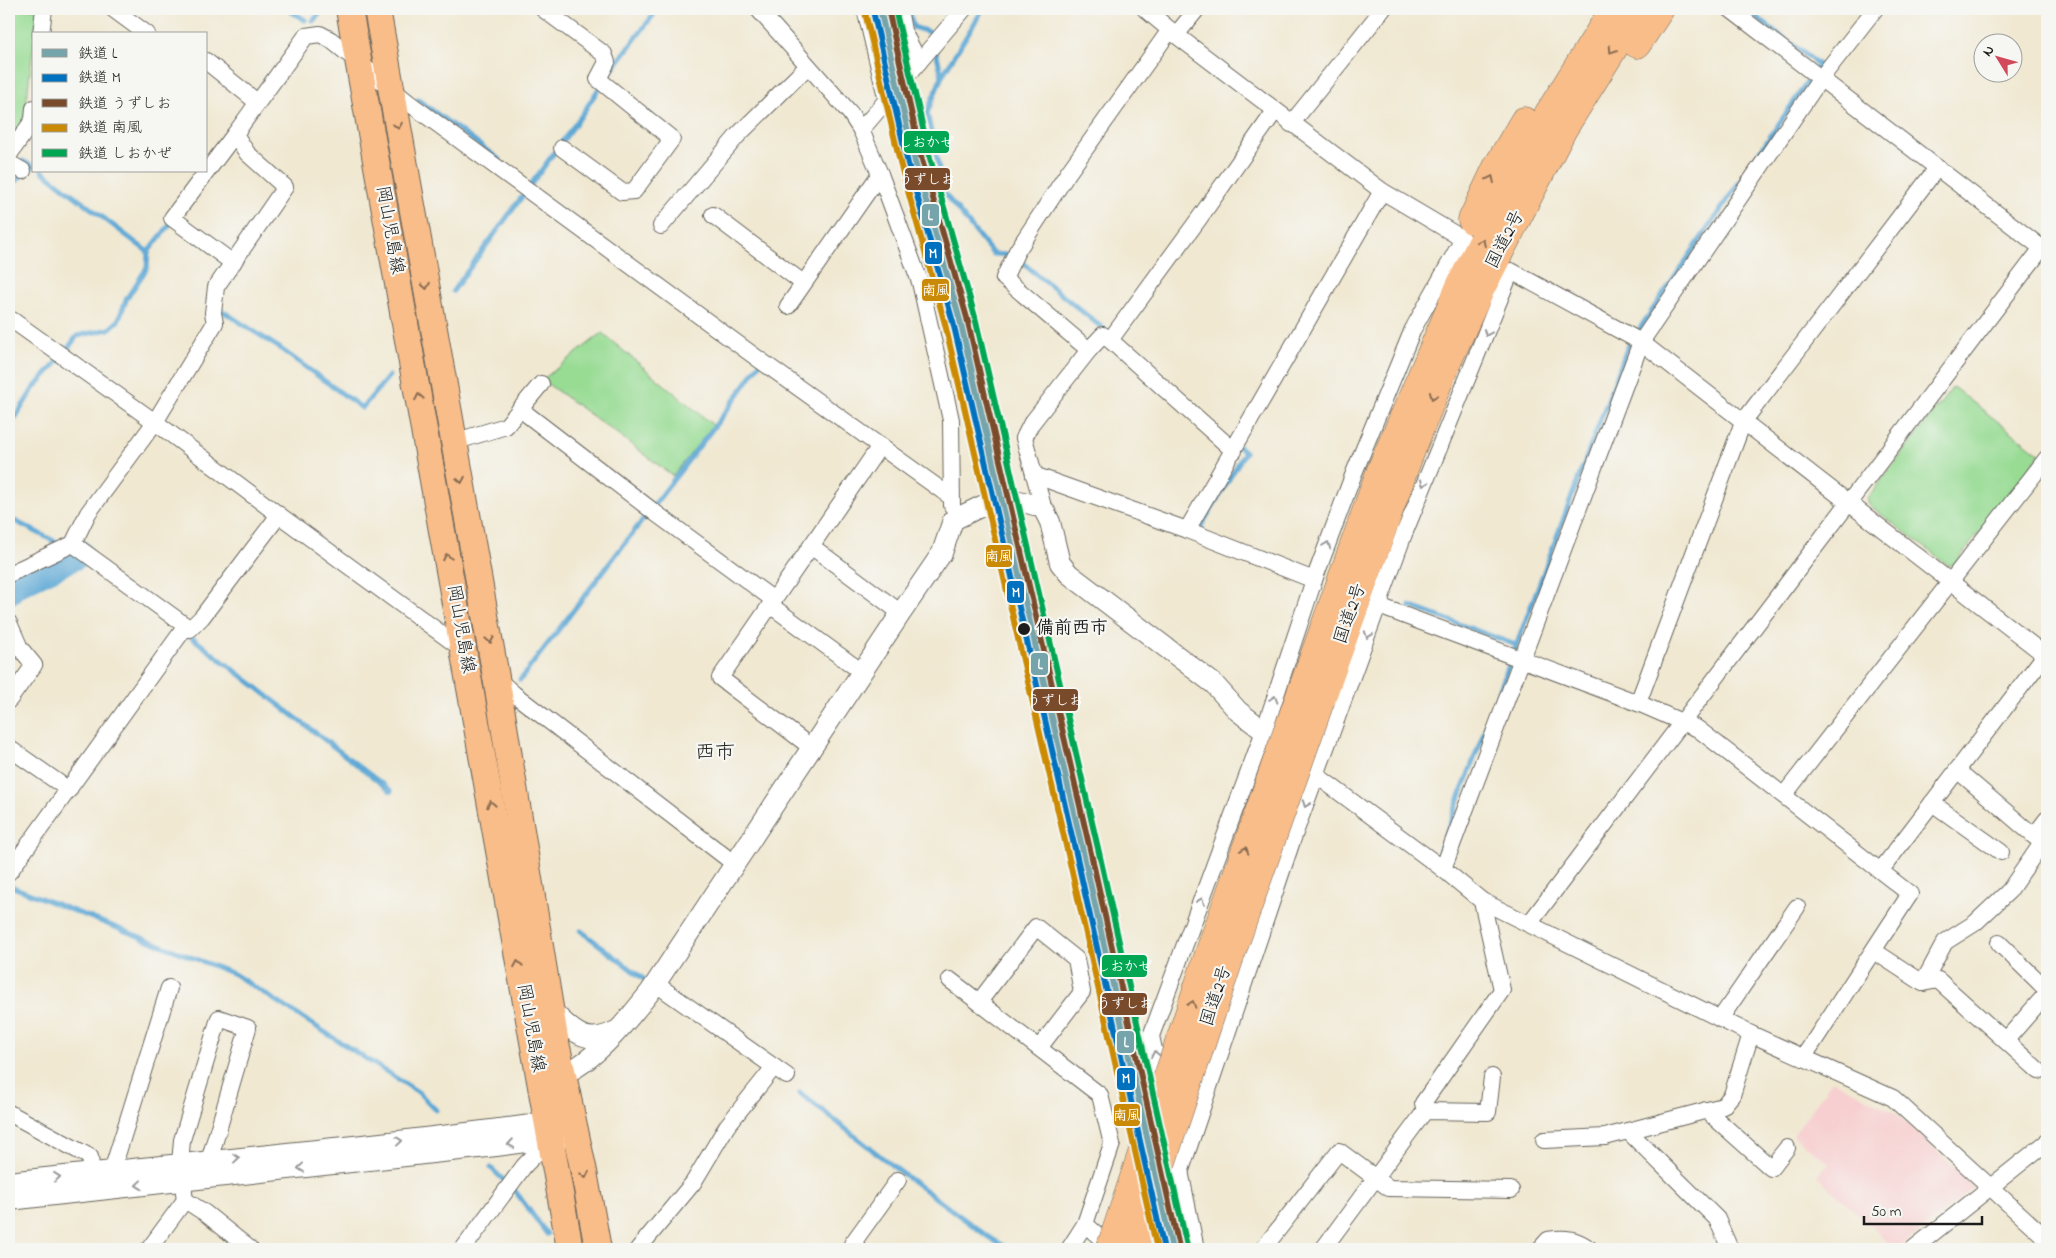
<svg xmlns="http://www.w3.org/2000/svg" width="2056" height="1258" viewBox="0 0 2056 1258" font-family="'Indie Flower','Klee One',sans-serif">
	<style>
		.built { fill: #f7cfd0 }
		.green { fill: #98dc94; stroke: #5a7c58 }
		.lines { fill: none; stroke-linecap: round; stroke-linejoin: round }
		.stream { stroke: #5da8d5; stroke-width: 5 }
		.river { stroke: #5da8d5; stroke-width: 29 }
		.minor-casing { stroke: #66635b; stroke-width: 18 }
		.tertiary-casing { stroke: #66635b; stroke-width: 22 }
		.primary-casing { stroke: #66635b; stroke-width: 28 }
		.trunk-casing { stroke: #66635b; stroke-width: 29 }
		.minor { stroke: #fff; stroke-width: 16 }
		.tertiary { stroke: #fff; stroke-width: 20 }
		.primary { stroke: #f8bd89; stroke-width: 26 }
		.trunk { stroke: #f8bd89; stroke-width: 28 }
		.trunk-bridge-casing { stroke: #66635b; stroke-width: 29; stroke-linecap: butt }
		.trunk-bridge { stroke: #f8bd89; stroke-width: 28 }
		.rail-1-casing { stroke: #f6f6f2; stroke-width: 10 }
		.rail-2-casing { stroke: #f6f6f2; stroke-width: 10 }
		.rail-3-casing { stroke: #f6f6f2; stroke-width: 10 }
		.rail-4-casing { stroke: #f6f6f2; stroke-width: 10 }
		.rail-5-casing { stroke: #f6f6f2; stroke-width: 10 }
		.rail-1 { stroke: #75a4aa; stroke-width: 6 }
		.rail-2 { stroke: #0071be; stroke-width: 6 }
		.rail-3 { stroke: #7a4b2a; stroke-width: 6 }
		.rail-4 { stroke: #cb8a06; stroke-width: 6 }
		.rail-5 { stroke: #00a651; stroke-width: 6 }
		.oneway { stroke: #8a6c52 }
		.oneway2 { stroke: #999 }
		.stop-dot { fill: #1c1c1c; stroke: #f6f6f2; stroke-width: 2 }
		.labels { text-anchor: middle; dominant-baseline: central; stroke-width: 4.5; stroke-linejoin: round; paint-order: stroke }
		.street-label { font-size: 18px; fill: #1c1c1c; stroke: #f6f6f2 }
		.stop-label { font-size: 18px; font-weight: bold; fill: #1c1c1c; stroke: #f6f6f2; text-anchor: start }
		.quarter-label { font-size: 20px; fill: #1c1c1c; stroke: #f6f6f2 }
		.line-badge { stroke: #f6f6f2; stroke-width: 2 }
		.badge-label { font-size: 14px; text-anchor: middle; font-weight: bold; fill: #fff }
	</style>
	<rect width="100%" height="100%" fill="#f6f6f2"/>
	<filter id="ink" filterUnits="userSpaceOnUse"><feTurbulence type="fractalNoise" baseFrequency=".02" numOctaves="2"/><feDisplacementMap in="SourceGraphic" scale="10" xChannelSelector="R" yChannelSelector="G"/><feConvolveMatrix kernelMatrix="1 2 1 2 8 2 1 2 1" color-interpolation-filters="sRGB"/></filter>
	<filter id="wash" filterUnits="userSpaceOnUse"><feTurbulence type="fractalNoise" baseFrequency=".0096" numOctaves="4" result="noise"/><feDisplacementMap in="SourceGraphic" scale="20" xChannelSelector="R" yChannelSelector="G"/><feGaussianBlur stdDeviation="1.12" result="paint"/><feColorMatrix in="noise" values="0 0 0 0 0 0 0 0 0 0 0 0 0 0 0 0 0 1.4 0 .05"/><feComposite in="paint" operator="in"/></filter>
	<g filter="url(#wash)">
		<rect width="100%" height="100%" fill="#f0e8d1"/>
		<path class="built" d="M1832 1080 1897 1114 1974 1187 1898 1249H1896L1817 1176 1829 1163 1793 1136Z"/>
		<g class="green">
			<path d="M9 9H38L24 121 9 140Z"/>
			<path d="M602 333 713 425 673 476 619 435 542 380Z"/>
			<path d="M1953 387 2040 454 1954 565H1948L1869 505 1867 499Z"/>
		</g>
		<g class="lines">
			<g class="stream">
				<path d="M287 9 305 20"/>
				<path d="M909 9 913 27 932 33 933 39"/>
				<path d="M983 9 942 76 927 113 944 193 993 254 1008 255 1020 261 1105 330"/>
				<path d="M313 21 324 9"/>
				<path d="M935 47 942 76"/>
				<path d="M607 76 658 9"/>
				<path d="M418 100 500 160"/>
				<path d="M23 161 34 167"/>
				<path d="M42 171 148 252 147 268 127 298 118 321 109 329 77 336 66 351"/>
				<path d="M9 189 31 165"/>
				<path d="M148 252 171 223"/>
				<path d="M453 291 581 116 601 85"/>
				<path d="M218 308 278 347 362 408 389 376"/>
				<path d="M9 428 33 389 60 359"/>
				<path d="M9 518 56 542"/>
				<path d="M1203 530 1200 528 1245 452 1238 446"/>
				<path d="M1410 606 1516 645"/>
				<path d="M190 636 391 791"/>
				<path d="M520 680 730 406 760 363"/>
				<path d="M1440 850 1628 346 1819 65 1746 9"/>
				<path d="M9 884 13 887 234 974 418 1092 436 1110"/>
				<path d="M581 931 645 980"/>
				<path d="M800 1093 903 1174 987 1236 1008 1249"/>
				<path d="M491 1168 515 1191 547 1234"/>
				<path d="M1551 1249 1570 1246"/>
				<path d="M2032 1249 2038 1242"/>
			</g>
			<path class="river" d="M9 590 13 585 78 554"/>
		</g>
	</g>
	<g filter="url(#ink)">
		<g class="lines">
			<defs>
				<g id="minor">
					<path d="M113 9 147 34"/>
					<path d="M543 9 604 54 607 62 598 79 672 139 634 191 622 192 562 148"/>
					<path d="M758 9 850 113 861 130 880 174 920 282 951 420 952 506"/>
					<path d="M865 9 887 101"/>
					<path d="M899 9 903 31 919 62"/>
					<path d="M1145 9 1176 35 1382 191 1463 239 1413 329 1354 473 1314 580 1264 731 1151 1036 1162 1086"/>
					<path d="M1730 9 2047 252"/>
					<path d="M41 34 44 9"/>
					<path d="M1176 35 1197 9"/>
					<path d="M206 61 257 102"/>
					<path d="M1291 124 1383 9"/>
					<path d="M861 130 964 9"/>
					<path d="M9 155 33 120 34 108"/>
					<path d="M9 163 23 171"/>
					<path d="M713 215 803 283"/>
					<path d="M661 226 738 135 808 66"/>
					<path d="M233 263 172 218 235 134"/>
					<path d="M788 306 880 174"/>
					<path d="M9 324 12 320 155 422 279 515 465 651"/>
					<path d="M1110 340 1234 451"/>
					<path d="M1089 350 1004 278 1017 251 1068 173 1170 30"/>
					<path d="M520 409 654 512 774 600"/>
					<path d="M454 442 506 426 541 384"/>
					<path d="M1034 475 1187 530 1314 580"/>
					<path d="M1044 510 1024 438 1031 424 1089 350 1103 335 1110 340 1198 220 1275 111"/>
					<path d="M1187 530 1382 191"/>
					<path d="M811 546 901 613"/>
					<path d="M9 574 73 544 88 513 155 422 215 323 213 313 216 287 285 187 247 153 235 134 306 36 320 34 331 40 409 103 757 358 951 497"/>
					<path d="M770 605 862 672"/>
					<path d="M1379 606 1638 703 1698 729 1910 894 1803 1058"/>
					<path d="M9 623 20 648 34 665 9 700"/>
					<path d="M186 626 190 629 202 617 279 515"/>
					<path d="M495 677 514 694 736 865"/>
					<path d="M1638 703 1743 422 1937 168"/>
					<path d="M9 748 69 790"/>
					<path d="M812 748 720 678 880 446"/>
					<path d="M1308 769 1443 869 1482 901 1751 1034 1893 1098 2047 1239"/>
					<path d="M1957 770 2047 847"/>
					<path d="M1784 795 2047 458"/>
					<path d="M1932 803 2001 852"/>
					<path d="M2034 836 2047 819"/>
					<path d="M1443 869 1641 342 1821 78 1875 9"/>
					<path d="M9 872 186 626 73 544"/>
					<path d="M1529 924C1699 698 1872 474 2042 248"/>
					<path d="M1999 943 2047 990"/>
					<path d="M1874 951 1923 983 1938 980 2039 1071"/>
					<path d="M950 980 1100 1095 1112 1144 1085 1224"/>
					<path d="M1923 983 1945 942 1975 923 2009 891 2042 843"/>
					<path d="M656 984 787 1076"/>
					<path d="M979 1002 1036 927 1076 959 1082 992 1039 1048"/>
					<path d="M1720 1019 1797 907"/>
					<path d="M2006 1040 2047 993"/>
					<path d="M1706 1110 1771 1168 1787 1148"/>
					<path d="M1425 1111 1423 1103 1502 990 1482 901"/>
					<path d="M9 1113 90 1157 93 1185"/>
					<path d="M1628 1131 1717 1219 1730 1249"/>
					<path d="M1544 1140 1605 1137 1723 1106 1732 1095 1751 1034"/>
					<path d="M209 1161 248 1028 219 1018 182 1140 180 1164 185 1200 205 1213 250 1249"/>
					<path d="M1178 1161 1196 1249"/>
					<path d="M1181 1170 1292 841 1404 534 1511 271 1641 342 2045 655 1881 870"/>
					<path d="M112 1171 169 988"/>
					<path d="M149 1249 185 1200"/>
					<path d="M463 1249 524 1166 550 1139"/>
					<path d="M638 1249 693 1183 727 1126 774 1067"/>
					<path d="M859 1249 852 1244 898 1180"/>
					<path d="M1069 1249 1085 1224 1113 1249"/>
					<path d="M1263 1249 1339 1151 1389 1188 1511 1190"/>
					<path d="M1323 1249 1425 1111 1488 1112 1492 1077"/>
					<path d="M1540 1249 1548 1240C1566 1237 1576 1239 1590 1249"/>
					<path d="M1913 1249 2047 1142"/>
				</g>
				<g id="tertiary">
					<path d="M552 1011C573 1031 585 1047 616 1031"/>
					<path d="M551 1078C587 1072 628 1020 650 992L901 613 942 553 953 520 984 505 1012 499 1038 506 1044 510 1050 522 1060 563 1069 574 1214 684 1238 711 1264 731"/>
					<path d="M9 1182C193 1162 377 1146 561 1121"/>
					<path d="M9 1200 496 1146 563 1137"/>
				</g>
				<g id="primary">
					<path d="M349 9 570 1249"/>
					<path d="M377 9 496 677 555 1038 584 1172 598 1249"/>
				</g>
				<g id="trunk">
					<path d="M1637 44 1660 9"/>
					<path d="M1472 220 1497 167 1524 121"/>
					<path d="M1301 693 1381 470 1461 284 1544 121 1614 9"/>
					<path d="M1321 699 1408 458 1443 371 1481 288 1563 129 1638 9"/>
				</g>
			</defs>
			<use href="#minor" class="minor-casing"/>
			<use href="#tertiary" class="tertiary-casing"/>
			<use href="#primary" class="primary-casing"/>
			<use href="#trunk" class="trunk-casing"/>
			<use href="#minor" class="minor"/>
			<use href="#tertiary" class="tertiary"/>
			<use href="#primary" class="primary"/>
			<use href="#trunk" class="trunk"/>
			<defs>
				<g id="trunk-bridge">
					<path d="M1110 1249 1210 951 1301 693"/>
					<path d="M1133 1249 1229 960 1321 699"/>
				</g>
			</defs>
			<use href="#trunk-bridge" class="trunk-bridge-casing"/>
			<use href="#trunk-bridge" class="trunk-bridge"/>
			<defs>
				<path id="rail-1" d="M880 9 915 162 960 320 1085 860 1172 1249"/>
				<path id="rail-2" d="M873 11 908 164 953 322 1078 862 1164 1249"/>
				<path id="rail-3" d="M888 9 922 160 967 318 1092 858 1179 1247"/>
				<path id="rail-4" d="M865 12 901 166 945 324 1070 863 1157 1249"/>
				<path id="rail-5" d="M895 9 930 158 975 317 1100 857 1187 1246"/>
			</defs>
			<use href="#rail-1" class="rail-1-casing"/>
			<use href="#rail-2" class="rail-2-casing"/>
			<use href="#rail-3" class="rail-3-casing"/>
			<use href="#rail-4" class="rail-4-casing"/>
			<use href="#rail-5" class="rail-5-casing"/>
			<use href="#rail-1" class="rail-1"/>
			<use href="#rail-2" class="rail-2"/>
			<use href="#rail-3" class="rail-3"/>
			<use href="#rail-4" class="rail-4"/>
			<use href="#rail-5" class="rail-5"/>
		</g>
		<defs><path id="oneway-chevron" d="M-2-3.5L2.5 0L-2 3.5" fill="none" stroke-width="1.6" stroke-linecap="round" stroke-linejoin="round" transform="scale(1.25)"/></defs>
		<g class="oneway">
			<use href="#oneway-chevron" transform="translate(1612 50) rotate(123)"/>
			<use href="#oneway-chevron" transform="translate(398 126) rotate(79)"/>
			<use href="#oneway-chevron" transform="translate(1491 179) rotate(-65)"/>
			<use href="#oneway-chevron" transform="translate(1482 242) rotate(-64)"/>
			<use href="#oneway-chevron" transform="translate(426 286) rotate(80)"/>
			<use href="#oneway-chevron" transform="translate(1433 396) rotate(112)"/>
			<use href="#oneway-chevron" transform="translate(419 397) rotate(-100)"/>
			<use href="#oneway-chevron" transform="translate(461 480) rotate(80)"/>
			<use href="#oneway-chevron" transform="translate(447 557) rotate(-100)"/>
			<use href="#oneway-chevron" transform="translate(490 640) rotate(80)"/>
			<use href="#oneway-chevron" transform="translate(491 804) rotate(-100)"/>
			<use href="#oneway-chevron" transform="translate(1245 850) rotate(-71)"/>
			<use href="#oneway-chevron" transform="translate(518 964) rotate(-100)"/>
			<use href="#oneway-chevron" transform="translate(1192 1004) rotate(-72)"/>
			<use href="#oneway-chevron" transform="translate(585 1175) rotate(79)"/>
		</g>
		<g class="oneway2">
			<use href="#oneway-chevron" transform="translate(1487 333) rotate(113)"/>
			<use href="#oneway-chevron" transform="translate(1424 483) rotate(111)"/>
			<use href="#oneway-chevron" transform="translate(1327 545) rotate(-69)"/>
			<use href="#oneway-chevron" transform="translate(1368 635) rotate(110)"/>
			<use href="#oneway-chevron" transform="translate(1274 699) rotate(-72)"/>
			<use href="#oneway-chevron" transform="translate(1306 804) rotate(110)"/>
			<use href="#oneway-chevron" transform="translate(1201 901) rotate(-70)"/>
			<use href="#oneway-chevron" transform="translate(1155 1054) rotate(-102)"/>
			<use href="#oneway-chevron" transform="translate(399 1141) rotate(-6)"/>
			<use href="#oneway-chevron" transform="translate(511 1144) rotate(172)"/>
			<use href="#oneway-chevron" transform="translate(236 1158) rotate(-6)"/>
			<use href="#oneway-chevron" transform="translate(301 1168) rotate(174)"/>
			<use href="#oneway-chevron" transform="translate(57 1177) rotate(-6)"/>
			<use href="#oneway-chevron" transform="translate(139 1185) rotate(174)"/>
		</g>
	</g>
	<circle class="stop-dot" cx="1024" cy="629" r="7"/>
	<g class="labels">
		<g class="street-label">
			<text transform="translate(389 230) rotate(80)">岡山児島線</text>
			<text transform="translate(1506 240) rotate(-63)">国道2号</text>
			<text transform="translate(1351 614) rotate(-71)">国道2号</text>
			<text transform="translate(460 629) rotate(80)">岡山児島線</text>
			<text transform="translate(1217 996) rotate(-72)">国道2号</text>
			<text transform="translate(530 1028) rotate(80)">岡山児島線</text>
		</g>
		<g class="stop-label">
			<text x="1036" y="629">備前西市</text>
		</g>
		<g class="quarter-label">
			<text x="715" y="753">西市</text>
		</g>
	</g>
	<g class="line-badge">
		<rect x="903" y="130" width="47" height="24" rx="5" fill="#00a651"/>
		<rect x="904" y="167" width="47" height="24" rx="5" fill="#7a4b2a"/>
		<rect x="921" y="203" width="19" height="24" rx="5" fill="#75a4aa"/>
		<rect x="924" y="241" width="19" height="24" rx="5" fill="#0071be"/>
		<rect x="921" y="278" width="29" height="24" rx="5" fill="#cb8a06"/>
		<rect x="985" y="544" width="28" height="24" rx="5" fill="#cb8a06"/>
		<rect x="1006" y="580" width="19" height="24" rx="5" fill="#0071be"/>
		<rect x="1030" y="652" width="19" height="24" rx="5" fill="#75a4aa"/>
		<rect x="1032" y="688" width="47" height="24" rx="5" fill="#7a4b2a"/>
		<rect x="1101" y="954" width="47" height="24" rx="5" fill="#00a651"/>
		<rect x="1101" y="992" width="47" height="24" rx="5" fill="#7a4b2a"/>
		<rect x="1116" y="1030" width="19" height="24" rx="5" fill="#75a4aa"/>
		<rect x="1116" y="1067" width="20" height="24" rx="5" fill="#0071be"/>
		<rect x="1113" y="1103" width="28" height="24" rx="5" fill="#cb8a06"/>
	</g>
	<g class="badge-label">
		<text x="926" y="147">しおかぜ</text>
		<text x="927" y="184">うずしお</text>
		<text x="930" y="220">L</text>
		<text x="933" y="258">M</text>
		<text x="936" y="295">南風</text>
		<text x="999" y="561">南風</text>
		<text x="1016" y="597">M</text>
		<text x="1040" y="669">L</text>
		<text x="1055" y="705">うずしお</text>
		<text x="1124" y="971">しおかぜ</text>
		<text x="1125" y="1008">うずしお</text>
		<text x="1126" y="1047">L</text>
		<text x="1126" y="1083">M</text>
		<text x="1127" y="1120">南風</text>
	</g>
	<rect width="2056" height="1258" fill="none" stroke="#f6f6f2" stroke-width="30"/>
	<rect x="32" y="32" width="175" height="140" fill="#f6f6f2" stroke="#9f9f9c"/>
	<rect x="42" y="49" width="25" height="8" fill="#75a4aa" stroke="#9f9f9c"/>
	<text x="78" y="58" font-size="15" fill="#1c1c1c">鉄道 L</text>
	<rect x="42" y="74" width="25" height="8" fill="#0071be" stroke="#9f9f9c"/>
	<text x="78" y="82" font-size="15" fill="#1c1c1c">鉄道 M</text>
	<rect x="42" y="99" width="25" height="8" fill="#7a4b2a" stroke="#9f9f9c"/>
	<text x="78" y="108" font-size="15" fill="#1c1c1c">鉄道 うずしお</text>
	<rect x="42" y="124" width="25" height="8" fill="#cb8a06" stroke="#9f9f9c"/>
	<text x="78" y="132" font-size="15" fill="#1c1c1c">鉄道 南風</text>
	<rect x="42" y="149" width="25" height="8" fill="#00a651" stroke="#9f9f9c"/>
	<text x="78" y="158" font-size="15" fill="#1c1c1c">鉄道 しおかぜ</text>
	<g transform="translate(1998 58) rotate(307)"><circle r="24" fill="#f6f6f2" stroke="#9f9f9c"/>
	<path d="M0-4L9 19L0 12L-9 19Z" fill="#d1495b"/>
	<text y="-8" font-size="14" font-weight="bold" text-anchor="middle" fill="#1c1c1c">N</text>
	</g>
	<path d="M1864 1216v8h118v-8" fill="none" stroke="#1c1c1c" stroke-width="2.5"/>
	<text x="1871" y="1216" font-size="15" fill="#1c1c1c" stroke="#f6f6f2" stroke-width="4" paint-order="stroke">50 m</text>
</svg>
